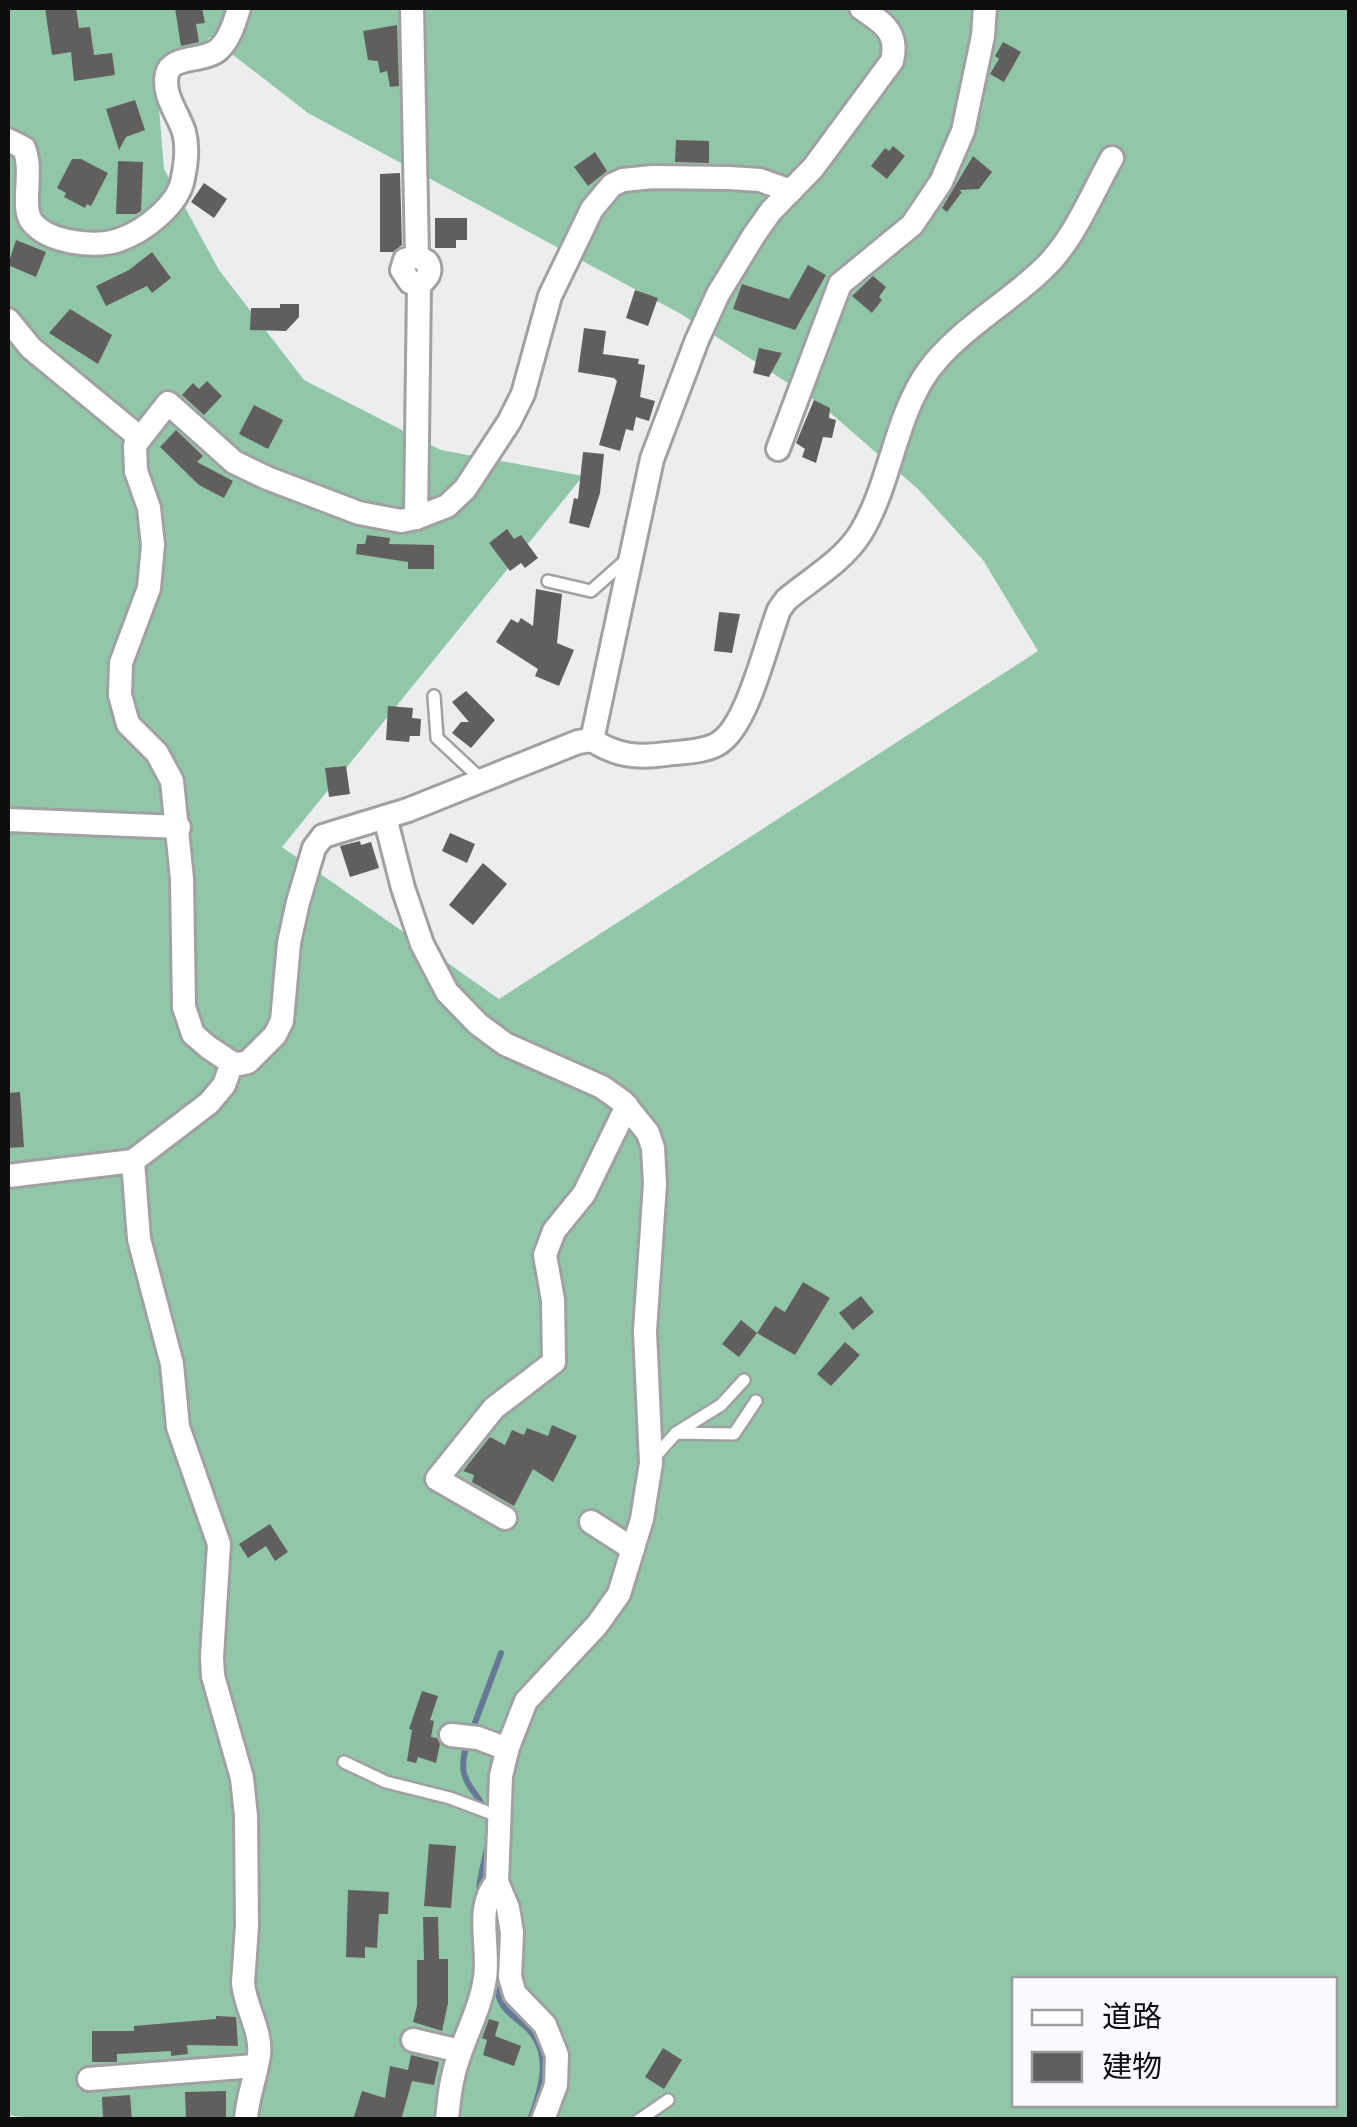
<svg xmlns="http://www.w3.org/2000/svg" width="1357" height="2127" viewBox="0 0 1357 2127" font-family="'Varela Round','Noto Sans JP',sans-serif">
	<style>
		.forest { fill: #91c7a7; fill-rule: evenodd }
		.lines { fill: none; stroke-linecap: round; stroke-linejoin: round }
		.stream { stroke: #657897; stroke-width: 6 }
		.building { fill: #615f5e }
		.service-casing { stroke: #a0a1a3; stroke-width: 16 }
		.minor-casing { stroke: #a0a1a3; stroke-width: 28 }
		.service { stroke: #fff; stroke-width: 11 }
		.minor { stroke: #fff; stroke-width: 22 }
	</style>
	<rect width="100%" height="100%" fill="#ebedef"/>
	<path class="forest" d="M8 8H1349V2119L42 2120 8 2115ZM210 37 308 113 681 314 819 403 918 489 983 560 1038 651 499 999 282 847 583 476 441 450 304 380 219 270 164 169 158 96ZM1014 1980H1334V2104H1014Z"/>
	<g class="lines">
		<g class="stream">
			<path d="M473 1728 501 1653"/>
			<path d="M467 1744C452 1790 485 1788 489 1826 491 1850 477 1874 479 1898"/>
			<path d="M493 1911C502 1937 493 1962 497 1989 500 2008 510 2014 524 2025 554 2051 542 2088 530 2120"/>
		</g>
	</g>
	<g class="building">
		<path d="M45 8H76L79 28 90 27 94 55 112 53 115 75 74 81 71 52 52 55Z"/>
		<path d="M175 8H202L205 23 196 24 199 42 181 46Z"/>
		<path d="M397 25 399 86 390 87 387 71 380 73 378 61 368 60 363 31Z"/>
		<path d="M1003 42 1021 52 1004 82 990 74 999 59 995 56Z"/>
		<path d="M135 100 145 130 126 137 119 150 106 109Z"/>
		<path d="M676 140 709 141V163L675 162Z"/>
		<path d="M893 146 905 156 887 179 871 166 885 148 889 151Z"/>
		<path d="M595 152 607 171 588 186 574 167Z"/>
		<path d="M973 156 992 172 979 189 959 190 962 192 947 212 942 208Z"/>
		<path d="M72 159H81L108 173 91 206 87 204 85 208 64 197 66 193 57 188Z"/>
		<path d="M118 161 143 162 141 211 136 214H116Z"/>
		<path d="M400 173 402 245 393 252H380V174Z"/>
		<path d="M204 183 227 199 214 218 191 202Z"/>
		<path d="M435 218H467V240H456V248H435Z"/>
		<path d="M16 240 46 252 36 277 8 265Z"/>
		<path d="M152 252 171 278 152 293 147 286 106 306 96 286 129 270Z"/>
		<path d="M808 265 826 275 795 330 733 309 742 284 789 299Z"/>
		<path d="M873 276 886 287 879 297 882 300 872 313 852 296Z"/>
		<path d="M635 290 658 298 648 326 626 318Z"/>
		<path d="M280 304H299V317L286 331 250 330 251 308H280Z"/>
		<path d="M70 309 112 335 98 364 49 333Z"/>
		<path d="M584 328 606 331 603 354 639 359 638 364 645 365 640 397 655 401 649 421 636 417 633 431 626 429 620 451 599 445 617 381 614 378 578 372Z"/>
		<path d="M759 348 782 353 769 377 753 373Z"/>
		<path d="M207 381 222 396 204 415 182 395 193 383 199 389Z"/>
		<path d="M814 400 830 408 829 418 836 420 832 438 823 437 816 463 802 457 805 449 796 443Z"/>
		<path d="M254 405 283 420 268 449 239 434Z"/>
		<path d="M176 430 203 456 197 462 233 481 224 498 199 485 160 447Z"/>
		<path d="M583 452 604 454 600 493 589 528 569 523 574 498 578 499Z"/>
		<path d="M507 529 514 539 521 535 538 558 525 568 521 563 510 571 489 543Z"/>
		<path d="M367 535 390 538 389 544 434 545V569H408V562L356 554 357 544H365Z"/>
		<path d="M536 589 562 594 557 643 574 650 559 686 535 676 538 669 496 642 511 619 518 623 521 618 533 626Z"/>
		<path d="M719 612 740 614 732 653 714 651Z"/>
		<path d="M466 691 495 720 471 748 452 733 461 722H469L452 702Z"/>
		<path d="M388 706 413 708 412 718 421 719 420 736H410L409 742 386 740Z"/>
		<path d="M346 766 350 794 329 797 325 768Z"/>
		<path d="M450 833 475 844 467 863 442 851Z"/>
		<path d="M360 841 361 845 371 842 379 868 350 877 340 846Z"/>
		<path d="M483 863 507 884 473 925 449 905Z"/>
		<path d="M20 1092 24 1147 8 1148V1093Z"/>
		<path d="M803 1282 830 1298 795 1355 757 1333 775 1306 785 1312Z"/>
		<path d="M861 1296 874 1312 853 1330 839 1313Z"/>
		<path d="M741 1320 757 1333 739 1357 722 1344Z"/>
		<path d="M845 1342 860 1355 831 1386 817 1374Z"/>
		<path d="M552 1425 577 1436 553 1482 533 1469 514 1506 472 1482 474 1475 463 1471 490 1437 505 1445 512 1430 524 1435 527 1428 548 1436Z"/>
		<path d="M270 1524 288 1552 275 1561 266 1546 248 1558 239 1544Z"/>
		<path d="M422 1691 438 1696 430 1720 434 1721 431 1737 437 1738 440 1744 436 1763 418 1757 416 1763 407 1761 412 1730 409 1729Z"/>
		<path d="M429 1844 456 1846 451 1908 424 1906Z"/>
		<path d="M348 1890 389 1892 388 1914H379L377 1948 365 1947V1958L346 1957Z"/>
		<path d="M423 1917H438L439 1959H448V2003L442 2031 413 2022 417 2006V1960H424Z"/>
		<path d="M216 2016 236 2017 238 2046 187 2045 188 2054 171 2056V2051L117 2054V2062H92V2031H134V2026L216 2019Z"/>
		<path d="M489 2019 499 2022 495 2036 521 2046 514 2066 483 2055 487 2040 482 2038Z"/>
		<path d="M663 2048 682 2060 664 2089 645 2077Z"/>
		<path d="M411 2055 439 2062 434 2085 412 2081 401 2120H353L362 2091 385 2098 390 2066 408 2070Z"/>
		<path d="M226 2091V2117L186 2120 185 2092Z"/>
		<path d="M130 2095 132 2120H103L102 2097Z"/>
	</g>
	<g class="lines">
		<defs>
			<g id="service">
				<path d="M548 581 591 591 627 559"/>
				<path d="M434 696 437 738 482 780"/>
				<path d="M676 1433 721 1405 744 1380"/>
				<path d="M653 1459 676 1433 734 1434 756 1401"/>
				<path d="M344 1762 386 1782 450 1798 498 1816"/>
				<path d="M639 2120 668 2100"/>
			</g>
			<g id="minor">
				<path d="M412 8 417 256 427 262C433 272 427 278 419 285L416 518"/>
				<path d="M8 140 24 148C34 173 20 207 32 222 49 243 95 248 119 240 143 232 179 205 183 178 186 164 188 147 184 132 178 113 162 95 167 74 171 55 206 62 219 49 230 39 235 21 239 8"/>
				<path d="M791 191 760 180 729 178 653 177 623 180 612 185 592 209 550 296 523 394 509 422 465 489 447 506 416 518 401 521 359 513 267 478 234 462 168 403 135 445 136 471 149 508 153 545 149 588 121 663 120 695 128 724 157 753 172 781 182 879 184 1007 193 1034 208 1047 232 1063 240 1064 248 1062 275 1035 282 1021 289 943 298 902 314 848 323 836 408 810 578 742 592 740C617 756 637 758 666 754 682 752 706 752 719 743 748 725 766 643 779 610L786 600C811 579 842 562 860 534 891 484 894 419 928 371 958 330 1007 304 1043 269 1074 240 1091 195 1112 158"/>
				<path d="M417 256 405 260 402 270 410 282 419 285"/>
				<path d="M8 320 31 348 139 437"/>
				<path d="M778 449 840 284 912 225 941 182 963 131 983 36 985 8"/>
				<path d="M592 740 652 459 697 340 718 294 754 235 771 211 813 168 892 61C899 32 883 23 861 8"/>
				<path d="M385 817 403 888 422 944 447 992 478 1024 505 1044 602 1087 623 1102 648 1133 653 1148 655 1184 645 1331 651 1463 642 1519 619 1594 597 1625 526 1701 508 1747 501 1776 497 1882 508 1908 512 1933 510 1977 515 1994 545 2025 557 2055 556 2085 543 2120"/>
				<path d="M8 820 179 827"/>
				<path d="M133 1161 139 1239 172 1364 178 1427 219 1544 212 1657 213 1676 242 1778 246 1816 247 1926 243 1983C245 2007 262 2031 259 2055 256 2077 247 2097 246 2120"/>
				<path d="M8 1176 133 1161 209 1103 224 1085 232 1063"/>
				<path d="M505 1518 437 1479 494 1408 554 1362 553 1300 545 1255 554 1231 584 1194 627 1106"/>
				<path d="M591 1522 633 1549"/>
				<path d="M451 1735 478 1738 507 1749"/>
				<path d="M413 2040 460 2051"/>
				<path d="M89 2079 255 2066"/>
				<path d="M447 2120C449 2098 451 2079 458 2059 467 2032 481 2006 485 1978 490 1945 474 1908 497 1882"/>
			</g>
		</defs>
		<use href="#service" class="service-casing"/>
		<use href="#minor" class="minor-casing"/>
		<use href="#service" class="service"/>
		<use href="#minor" class="minor"/>
	</g>
	<rect width="1357" height="2127" fill="none" stroke="#0d0e0f" stroke-width="20"/>
	<rect x="1012" y="1977" width="325" height="130" fill="#f9fafd" stroke="#9b9c9e" stroke-width="2.5"/>
	<rect x="1032" y="2010" width="50" height="15" fill="#ffffff" stroke="#9b9c9e" stroke-width="2.5"/>
	<text x="1102" y="2027" font-size="30" fill="#0d0e0f">道路</text>
	<rect x="1032" y="2052" width="50" height="30" fill="#615f5e" stroke="#9b9c9e" stroke-width="2.5"/>
	<text x="1102" y="2077" font-size="30" fill="#0d0e0f">建物</text>
</svg>
